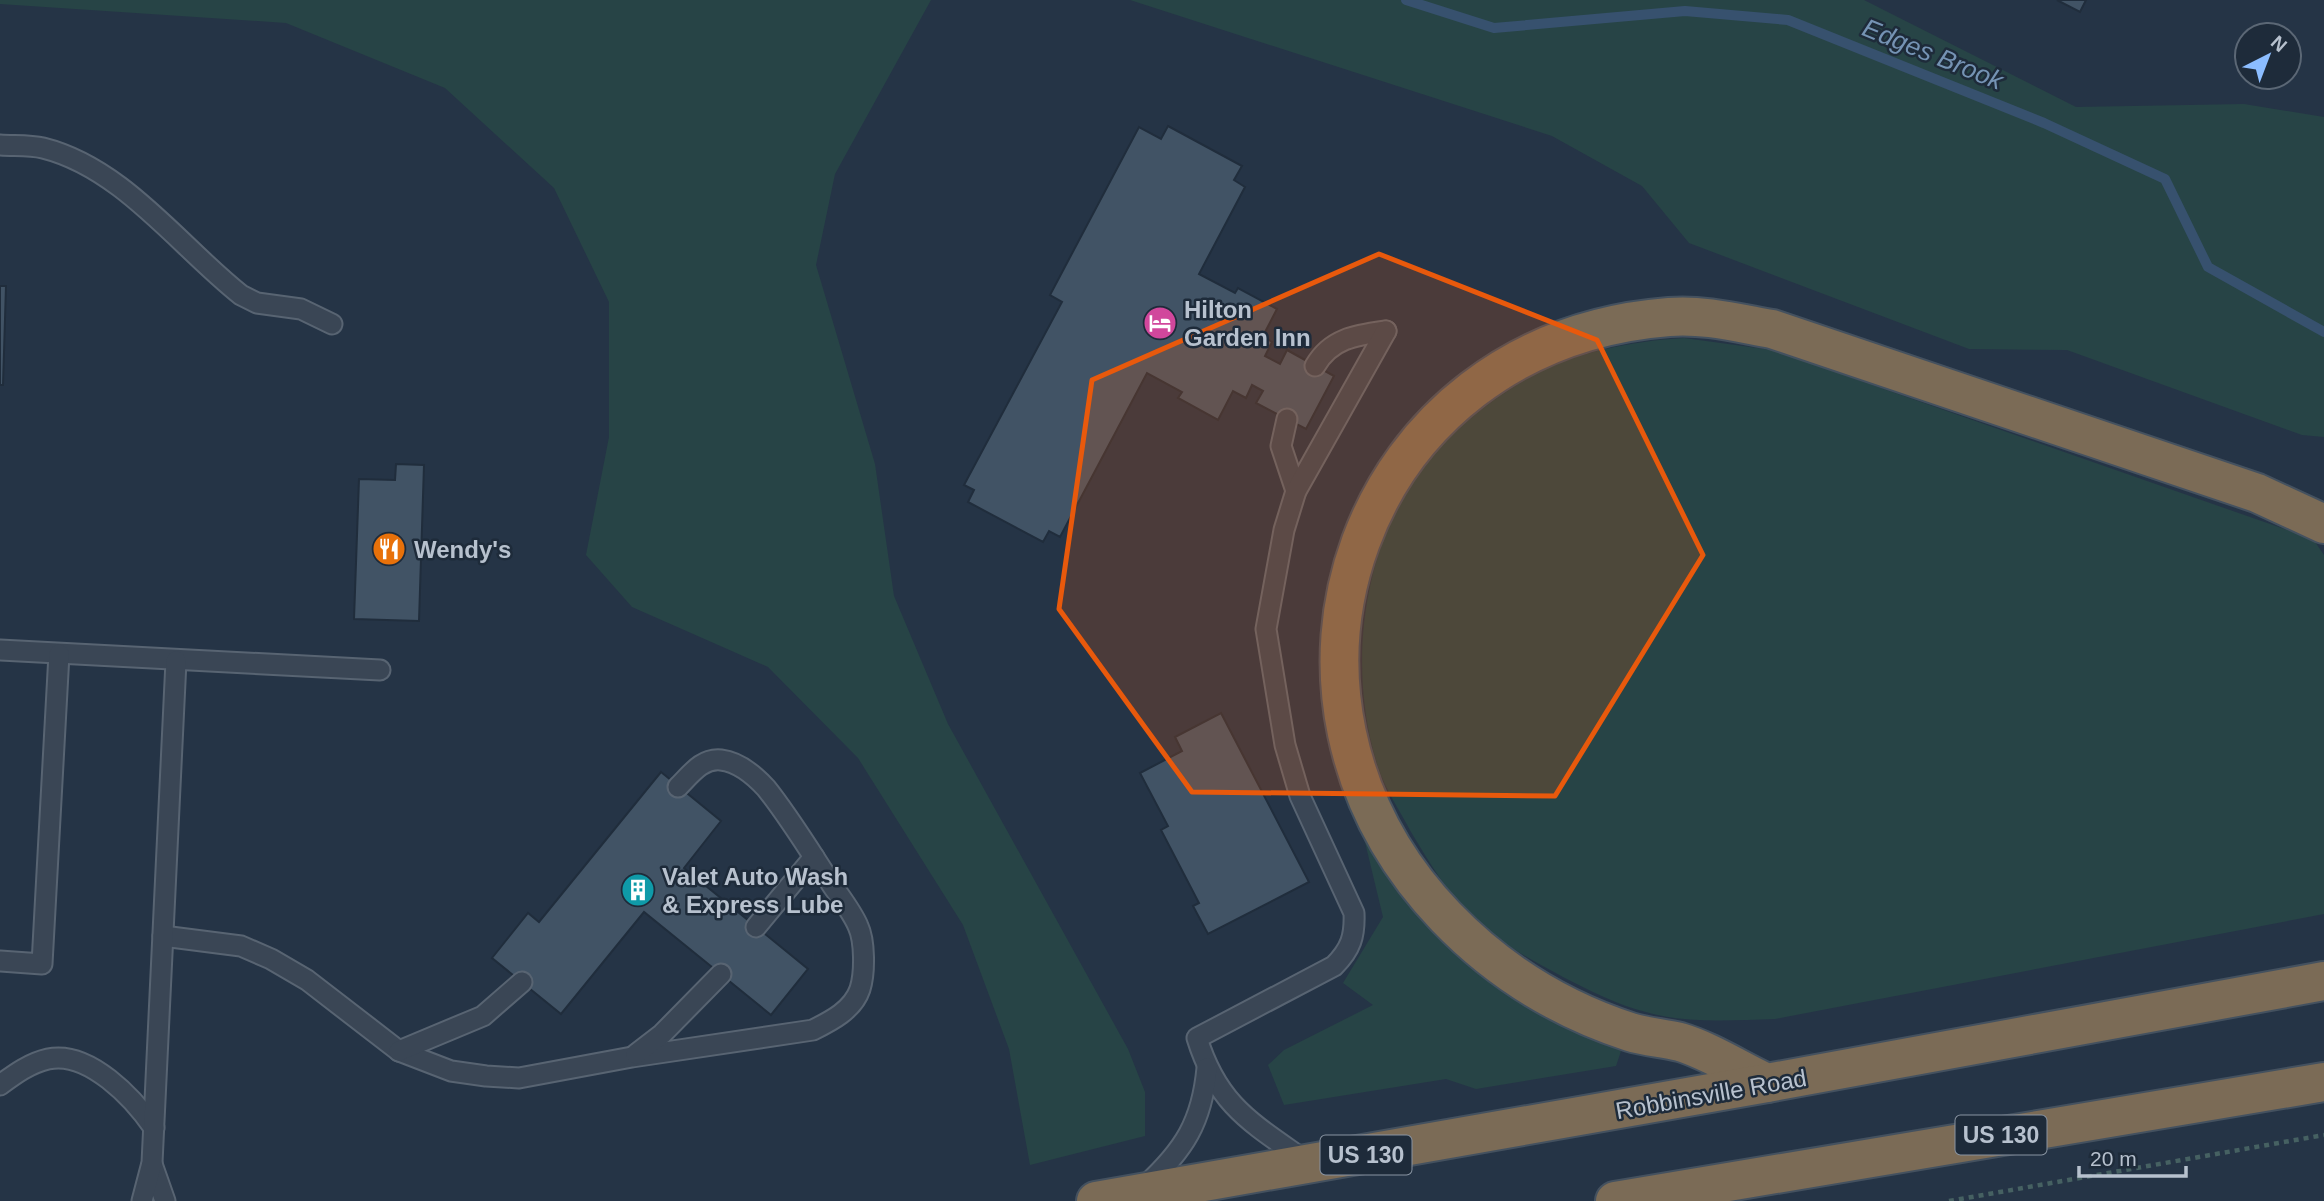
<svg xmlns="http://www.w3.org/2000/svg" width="2324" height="1201" viewBox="0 0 2324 1201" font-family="Helvetica,sans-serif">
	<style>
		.green { fill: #274446 }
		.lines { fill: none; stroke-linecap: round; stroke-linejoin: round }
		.stream { stroke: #37516e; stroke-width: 10 }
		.building { fill: #415365; stroke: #202d3c; stroke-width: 2 }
		.lane-casing { stroke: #586472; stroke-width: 23 }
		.highway-casing { stroke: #44515f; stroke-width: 42 }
		.path { stroke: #466162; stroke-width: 4.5; stroke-dasharray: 5 5; stroke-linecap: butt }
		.lane { stroke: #3a4655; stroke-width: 19 }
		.highway { stroke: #7b6b56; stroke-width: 38 }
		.marked { fill: #e8590c; fill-opacity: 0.2; stroke: #e8590c; stroke-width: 5; stroke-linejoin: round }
		.labels { text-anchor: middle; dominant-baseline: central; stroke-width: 5; stroke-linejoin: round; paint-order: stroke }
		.shield { fill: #1e2b3a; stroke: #8994a2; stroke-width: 2 }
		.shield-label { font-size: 23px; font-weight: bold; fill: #b7c1ce }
		.poi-label { font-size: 24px; font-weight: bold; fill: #b7c1ce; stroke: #1e2b3a; text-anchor: start }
		.street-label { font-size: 24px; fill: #b7c1ce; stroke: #1e2b3a }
		.water-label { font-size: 26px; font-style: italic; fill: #7593b4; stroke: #1e2b3a }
	</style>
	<rect width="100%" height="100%" fill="#253446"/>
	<g class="green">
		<path d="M0 0H931L835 174 816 265 875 464 894 596 948 724 1128 1049 1145 1092V1136L1030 1165 1009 1049 963 925 858 758 768 667 632 607 586 555 609 437V302L554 188 445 88 286 23 0 4Z"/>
		<path d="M1130 0H1864L2076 107 2244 104 2324 117V437L2302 435 2067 350 1969 349 1689 243 1642 186 1552 136Z"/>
		<path d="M1684 338 1772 350 2313 539 2324 555V914L1775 1019C1732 1020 1687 1024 1646 1012 1617 1005 1589 990 1563 977 1533 961 1498 942 1473 918 1448 894 1429 862 1411 832 1400 811 1385 789 1378 767 1350 680 1359 573 1405 494 1432 447 1481 405 1527 379 1573 352 1632 341 1684 338Z"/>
		<path d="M1364 838C1386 871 1407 905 1435 933 1486 985 1556 1021 1621 1051L1616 1066 1476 1089 1446 1079 1284 1105 1268 1065 1284 1050 1373 1005 1343 983 1383 917Z"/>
	</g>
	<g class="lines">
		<path class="stream" d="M1406 0 1494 28 1685 11 1788 20 2044 123 2165 179 2208 267 2324 332"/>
	</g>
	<g class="building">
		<path d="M2057 0H2086L2080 12Z"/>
		<path d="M1168 126 1242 166 1234 180 1245 187 1199 274 1235 293 1238 288 1277 309 1263 336 1272 342 1265 356 1280 364 1287 350 1334 376 1306 429 1256 403 1263 391 1252 385 1246 398 1233 391 1218 420 1178 398 1182 392 1147 373 1060 537 1049 531 1043 542 968 502 974 490 964 485 1062 302 1050 295 1139 127 1161 139Z"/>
		<path d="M0 286H6L3 385H0Z"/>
		<path d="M396 464 424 465 419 621 354 619 359 479 395 480Z"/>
		<path d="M1221 713 1309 882 1208 934 1193 906 1199 903 1161 830 1168 826 1140 773 1182 751 1175 737Z"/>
		<path d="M661 772 721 821 684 868 808 969 771 1015 644 912 561 1014 492 958 528 913 539 922Z"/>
	</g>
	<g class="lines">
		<defs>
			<g id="lane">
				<path d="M0 145C14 146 30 145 43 148 123 168 179 246 241 295L257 303 301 309 332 324"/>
				<path d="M1315 366C1331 338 1357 335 1386 331"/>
				<path d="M1287 419 1281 446 1296 491"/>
				<path d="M0 650 380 670"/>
				<path d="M756 927 814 857"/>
				<path d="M163 936 241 946 271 959 307 980 399 1051 451 1071 486 1076 519 1078 632 1057 813 1030C831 1021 853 1010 860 989 865 973 865 941 858 926 852 912 841 898 832 885 811 853 790 818 766 788 755 776 738 762 721 760 702 758 691 774 678 787"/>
				<path d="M0 961 42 964 59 654"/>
				<path d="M399 1051 483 1016 522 982"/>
				<path d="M636 1054 662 1034 721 974"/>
				<path d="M0 1085C15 1074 30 1063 48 1059 89 1050 134 1099 154 1128"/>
				<path d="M1307 1162C1252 1123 1218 1106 1197 1038L1334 966C1351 949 1355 936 1354 913L1300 796 1285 745 1266 629 1284 530 1296 491 1386 331"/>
				<path d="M152 1164 165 1201"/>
				<path d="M1145 1186C1184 1150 1202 1122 1207 1068"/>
				<path d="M142 1201 152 1163 176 661"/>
			</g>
			<g id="highway">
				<path d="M1767 1083C1739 1070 1710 1051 1680 1042 1663 1038 1646 1037 1630 1032 1559 1009 1497 970 1446 917 1232 694 1358 341 1669 317 1703 314 1738 323 1772 329L2257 493 2324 524"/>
				<path d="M1096 1201 1767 1083 2324 981"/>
				<path d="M1615 1201 2324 1082"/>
			</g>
		</defs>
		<use href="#lane" class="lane-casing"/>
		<use href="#highway" class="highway-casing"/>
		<path class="path" d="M1949 1201 2324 1135"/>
		<use href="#lane" class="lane"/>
		<use href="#highway" class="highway"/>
	</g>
	<path class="marked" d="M1379 254 1597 340 1703 555 1555 796 1192 792 1059 609 1092 380Z"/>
	<defs>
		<symbol id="hotel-disc" viewBox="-11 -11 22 22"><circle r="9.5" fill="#d1479c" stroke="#1e2b3a"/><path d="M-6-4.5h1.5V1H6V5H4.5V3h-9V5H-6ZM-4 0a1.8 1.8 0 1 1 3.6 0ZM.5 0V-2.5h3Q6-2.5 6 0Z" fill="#fff"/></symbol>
		<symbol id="restaurant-disc" viewBox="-11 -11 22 22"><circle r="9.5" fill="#e8710a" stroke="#1e2b3a"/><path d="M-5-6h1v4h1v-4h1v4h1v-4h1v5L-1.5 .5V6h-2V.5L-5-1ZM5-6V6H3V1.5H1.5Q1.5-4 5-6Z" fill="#fff"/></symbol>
		<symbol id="building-disc" viewBox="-11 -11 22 22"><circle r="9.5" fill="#0f9aa8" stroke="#1e2b3a"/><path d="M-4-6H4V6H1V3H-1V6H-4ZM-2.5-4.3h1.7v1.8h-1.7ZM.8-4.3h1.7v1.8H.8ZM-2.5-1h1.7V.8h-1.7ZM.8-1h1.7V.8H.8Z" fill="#fff"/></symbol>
	</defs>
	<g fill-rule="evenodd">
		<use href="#hotel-disc" x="1141" y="304" width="38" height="38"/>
		<use href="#restaurant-disc" x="370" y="530" width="38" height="38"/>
		<use href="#building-disc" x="619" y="871" width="38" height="38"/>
	</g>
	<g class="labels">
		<g class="shield">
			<rect x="1955.5" y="1115.5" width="91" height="39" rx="5"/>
			<rect x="1320.5" y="1135.5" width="91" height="39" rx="5"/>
		</g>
		<g class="shield-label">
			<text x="2001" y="1135">US 130</text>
			<text x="1366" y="1155">US 130</text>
		</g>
		<g class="poi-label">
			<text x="1184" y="309">Hilton<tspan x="1184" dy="28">Garden Inn</tspan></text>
			<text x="414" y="549">Wendy's</text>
			<text x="662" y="876">Valet Auto Wash<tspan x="662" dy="28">&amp; Express Lube</tspan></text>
		</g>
		<g class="street-label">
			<text transform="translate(1711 1094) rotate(-10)">Robbinsville Road</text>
		</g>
		<g class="water-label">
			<text transform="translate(1933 54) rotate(22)">Edges Brook</text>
		</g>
	</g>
	<g transform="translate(2268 56) rotate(42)"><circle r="33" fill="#1e2b3a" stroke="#5b6775" stroke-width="2"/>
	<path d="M0-5L12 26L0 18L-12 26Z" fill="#8cbdff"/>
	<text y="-10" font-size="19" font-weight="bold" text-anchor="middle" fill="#b7c1ce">N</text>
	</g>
	<path d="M2079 1166v10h107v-10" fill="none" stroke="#b7c1ce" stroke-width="3.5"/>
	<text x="2090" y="1166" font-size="21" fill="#b7c1ce" stroke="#1e2b3a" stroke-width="5" paint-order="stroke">20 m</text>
</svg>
